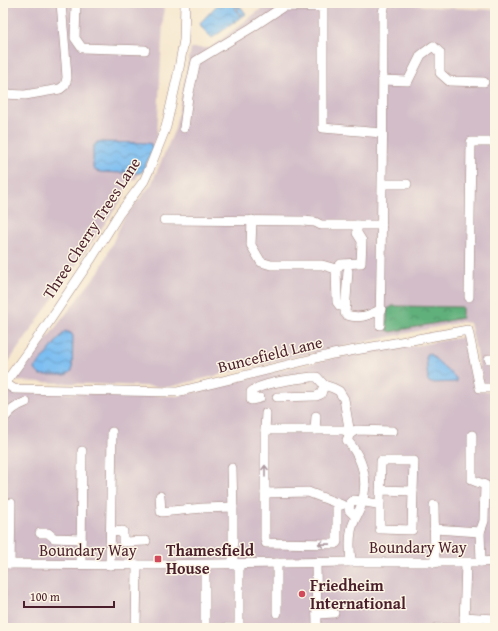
<svg xmlns="http://www.w3.org/2000/svg" width="498" height="631" viewBox="0 0 498 631" font-family="'Gentium Book Plus',serif">
	<style>
		.industrial { fill: #d2bdc8 }
		.forest { fill: url(#forest-crowns); stroke: #556854 }
		.water { fill: url(#water-waves); stroke: #636e8e }
		.lines { fill: none; stroke-linecap: round; stroke-linejoin: round }
		.minor-casing { stroke: #a0837c; stroke-width: 10 }
		.minor { stroke: #fff; stroke-width: 9 }
		.oneway { stroke: #ae9aa0 }
		.poi-dot { fill: #d1495b; stroke: #fcf5e5; stroke-width: 1.5 }
		.labels { text-anchor: middle; dominant-baseline: central; stroke-width: 3; stroke-linejoin: round; paint-order: stroke }
		.street-label { font-size: 16px; fill: #4a1f2b; stroke: #fcf5e5 }
		.poi-label { font-size: 16px; font-weight: bold; fill: #4a1f2b; stroke: #fcf5e5; text-anchor: start }
	</style>
	<defs>
		<pattern id="forest-crowns" width="20" height="18" patternUnits="userSpaceOnUse"><rect width="20" height="18" fill="#60b07c"/><path d="M2 6a3 3 0 1 1 6 0M12 15a3 3 0 1 1 6 0" fill="none" stroke="#518f66"/></pattern>
		<pattern id="water-waves" width="16" height="10" patternUnits="userSpaceOnUse"><rect width="16" height="10" fill="#7cbef1"/><path d="M0 5q4-4 8 0t8 0" fill="none" stroke="#689ac3"/></pattern>
	</defs>
	<rect width="100%" height="100%" fill="#fcf5e5"/>
	<filter id="ink" filterUnits="userSpaceOnUse"><feTurbulence type="fractalNoise" baseFrequency=".025" numOctaves="2"/><feDisplacementMap in="SourceGraphic" scale="8" xChannelSelector="R" yChannelSelector="G"/><feConvolveMatrix kernelMatrix="1 2 1 2 8 2 1 2 1" color-interpolation-filters="sRGB"/></filter>
	<filter id="wash" filterUnits="userSpaceOnUse"><feTurbulence type="fractalNoise" baseFrequency=".012" numOctaves="4" result="noise"/><feDisplacementMap in="SourceGraphic" scale="16" xChannelSelector="R" yChannelSelector="G"/><feGaussianBlur stdDeviation="0.9" result="paint"/><feColorMatrix in="noise" values="0 0 0 0 0 0 0 0 0 0 0 0 0 0 0 0 0 1.4 0 .05"/><feComposite in="paint" operator="in"/></filter>
	<g filter="url(#wash)">
		<rect width="100%" height="100%" fill="#f6e7ce"/>
		<g class="industrial">
			<path d="M3 3H164L157 136 136 179 126 182 124 196 3 370Z"/>
			<path d="M269 3H407L431 7 495 10V384H483L470 323 461 322 307 354 169 387 14 381 100 270 124 218 151 185 175 129 191 48H210Z"/>
			<path d="M463 337 474 385 476 391 495 392V628H3V390L11 391 178 396 289 368 376 349 414 346Z"/>
		</g>
		<path class="forest" d="M392 306 462 307V318L391 332 387 330V309L392 307Z"/>
		<g class="water">
			<path d="M219 3H237L239 6 235 8 240 16 241 15 237 9 240 6 246 14 235 22 233 19 235 22 212 38 202 28 200 23Z"/>
			<path d="M97 142 148 143 151 144 153 149 143 171 140 173H125L124 169 123 173 100 172 94 170 93 168V147Z"/>
			<path d="M65 331 71 333 73 336 72 371 66 375H40L36 371 35 368Z"/>
			<path d="M429 353 456 378 457 382 430 383 428 381 426 358V354Z"/>
		</g>
	</g>
	<g filter="url(#ink)">
		<g class="lines">
			<defs>
				<g id="minor">
					<path d="M76 3 75 38 82 48 145 50"/>
					<path d="M383 80 408 81 421 55 433 46 440 53V73L449 81 484 82"/>
					<path d="M3 94 25 95 60 89 65 85 67 78 66 63 61 3"/>
					<path d="M184 128 188 97 196 61 251 28 284 6 323 7V128L382 133"/>
					<path d="M383 184H407"/>
					<path d="M164 220 302 221 315 222 321 225H382"/>
					<path d="M252 220 251 245 261 262 271 265H322L336 269 337 302 340 306 346 305"/>
					<path d="M336 269 341 264 361 263 362 241 357 233V225"/>
					<path d="M348 271 345 313 347 315C358 319 371 315 381 309"/>
					<path d="M469 297 471 142H495"/>
					<path d="M380 325C382 221 383 117 383 13L385 3"/>
					<path d="M489 359H495"/>
					<path d="M3 382 14 389 177 392 333 354 468 330 480 388H495"/>
					<path d="M3 386 42 332 91 259 119 214 144 181 149 170 166 127 178 74 184 40 185 3"/>
					<path d="M277 397 316 396 321 394 324 385"/>
					<path d="M260 398 251 400V392C261 382 297 379 311 377H317L324 385 333 388 339 391 344 399 350 434"/>
					<path d="M3 420C10 411 15 406 26 402"/>
					<path d="M265 430 266 413"/>
					<path d="M315 430 316 416"/>
					<path d="M472 435V480L485 485 484 521 480 532"/>
					<path d="M232 468 233 512V565"/>
					<path d="M265 493 308 492 342 505"/>
					<path d="M160 496 161 512 203 508 233 507"/>
					<path d="M380 502V529L412 530 413 491"/>
					<path d="M337 503V542L335 544 266 543 265 539V430H344L350 434"/>
					<path d="M434 505 435 563"/>
					<path d="M356 517 349 510 350 503 354 500 377 504 380 502 381 461H414L413 491 380 490"/>
					<path d="M434 529 480 532 481 562"/>
					<path d="M111 532 123 531V542L146 541"/>
					<path d="M40 533H48L54 538 81 539"/>
					<path d="M351 562C350 552 349 542 351 532 352 522 358 515 361 506 369 482 364 460 347 440L350 434 356 430 393 431"/>
					<path d="M277 563V613"/>
					<path d="M316 563 317 628"/>
					<path d="M3 564 154 565 351 562H481L495 561"/>
					<path d="M10 564 11 503"/>
					<path d="M81 564 82 451"/>
					<path d="M110 565 112 432"/>
					<path d="M205 565V628"/>
					<path d="M317 614 334 613"/>
					<path d="M464 617 495 619"/>
					<path d="M136 628 137 565"/>
					<path d="M226 628H239V564"/>
					<path d="M436 628H465"/>
					<path d="M465 628 464 624 466 563"/>
				</g>
			</defs>
			<use href="#minor" class="minor-casing"/>
			<use href="#minor" class="minor"/>
		</g>
		<defs><path id="oneway-shaft" d="M-6 0H5M1.5-3L5.5 0L1.5 3" fill="none" stroke-width="1.6" stroke-linecap="round" stroke-linejoin="round"/></defs>
		<g class="oneway">
			<use href="#oneway-shaft" transform="translate(265 471) rotate(-90)"/>
			<use href="#oneway-shaft" transform="translate(324 544) rotate(-179)"/>
		</g>
	</g>
	<g class="poi-dot">
		<rect x="154" y="555" width="8" height="8" rx="2"/>
		<circle cx="302" cy="594" r="4"/>
	</g>
	<g class="labels">
		<g class="street-label">
			<text transform="translate(91 228) rotate(-57)">Three Cherry Trees Lane</text>
			<text transform="translate(270 354) rotate(-14)">Buncefield Lane</text>
			<text x="418" y="547">Boundary Way</text>
			<text x="88" y="550">Boundary Way</text>
		</g>
		<g class="poi-label">
			<text x="166" y="550">Thamesfield<tspan x="166" dy="18">House</tspan></text>
			<text x="310" y="585">Friedheim<tspan x="310" dy="18">International</tspan></text>
		</g>
	</g>
	<rect width="498" height="631" fill="none" stroke="#fcf5e5" stroke-width="16"/>
	<path d="M24 601v6h90v-6" fill="none" stroke="#4a1f2b" stroke-width="2"/>
	<text x="30" y="601" font-size="12" fill="#4a1f2b" stroke="#fcf5e5" stroke-width="3" paint-order="stroke">100 m</text>
</svg>
